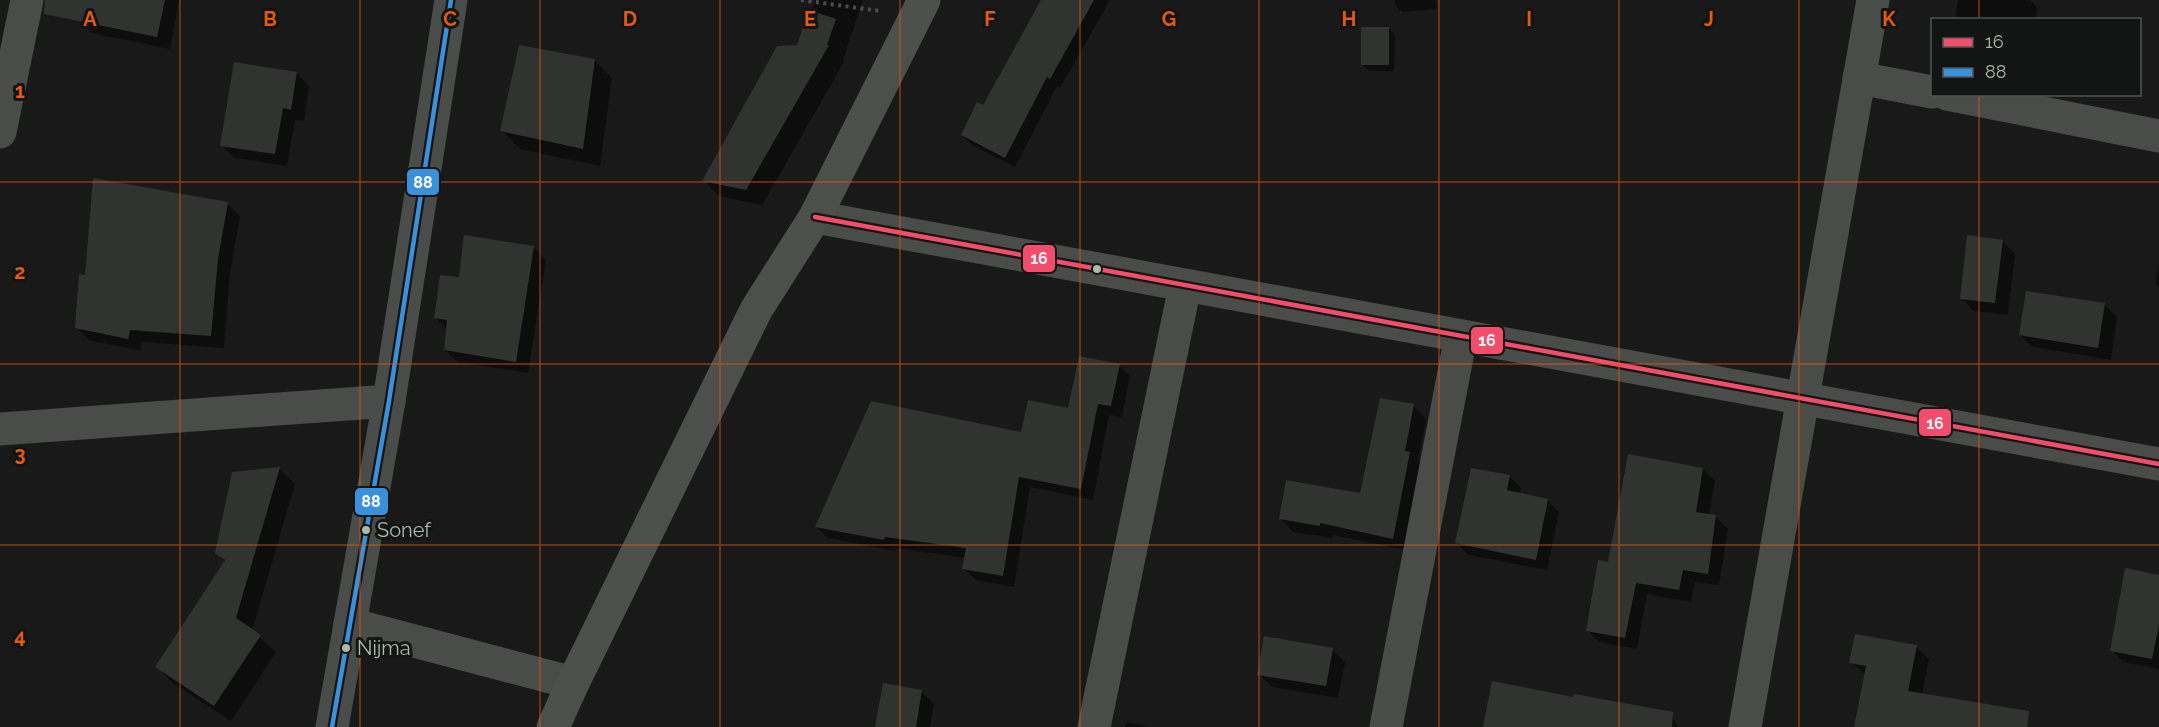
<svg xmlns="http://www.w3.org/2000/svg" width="2159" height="727" viewBox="0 0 2159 727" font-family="Raleway,sans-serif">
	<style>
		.shadow { fill: #0007 }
		.building { fill: #313331 }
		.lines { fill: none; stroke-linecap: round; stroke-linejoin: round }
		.path { stroke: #4a4e4a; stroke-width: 4; stroke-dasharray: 3 4.5; stroke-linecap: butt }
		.minor { stroke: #494c49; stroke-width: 33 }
		.tertiary { stroke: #494c49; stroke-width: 33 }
		.trunk { stroke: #4c4f4c; stroke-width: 33 }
		.bus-1-casing { stroke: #131514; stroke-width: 9 }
		.bus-2-casing { stroke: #131514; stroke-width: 9 }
		.bus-1 { stroke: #f44d6c; stroke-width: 4.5 }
		.bus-2 { stroke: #3a90db; stroke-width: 4.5 }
		.grid { fill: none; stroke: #e8590c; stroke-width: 1.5; stroke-opacity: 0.55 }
		.bus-dot { fill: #aabaaa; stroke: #131514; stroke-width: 2 }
		.labels { text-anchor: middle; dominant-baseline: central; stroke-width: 6; stroke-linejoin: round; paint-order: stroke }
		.bus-label { font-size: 20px; fill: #aabaaa; stroke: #131514; text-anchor: start }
		.grid-label { font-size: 20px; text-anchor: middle; font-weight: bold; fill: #e8590c; stroke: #131514; stroke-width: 6; stroke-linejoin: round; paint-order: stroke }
		.line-badge { stroke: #131514; stroke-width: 2 }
		.badge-label { font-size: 16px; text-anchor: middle; font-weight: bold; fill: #fff }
	</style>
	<rect width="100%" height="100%" fill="#191919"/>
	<g class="shadow">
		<path d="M84 0H179L170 49 92 33 79 20Z"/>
		<path d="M815 0H863L843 60 844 62 762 205 719 196 704 180 798 47Z"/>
		<path d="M1042 0H1110L1060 88 1057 86 1015 167 972 145 962 135 984 107Z"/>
		<path d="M1395 0H1436L1437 9 1402 12 1395 5Z"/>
		<path d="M1958 0H2030L2037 7 2035 20H1955Z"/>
		<path d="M1388 28 1395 34 1394 71H1369L1362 64Z"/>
		<path d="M594 60 612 78 600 166 520 149 502 131Z"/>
		<path d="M297 73 309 86 304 121 295 120 287 166 234 158 222 145Z"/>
		<path d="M227 203 240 216 230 273 224 348 142 342 140 351 89 340 76 327 87 277Z"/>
		<path d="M466 237 534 248 546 260 528 373 458 362 445 350 448 330 436 318 460 279Z"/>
		<path d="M2002 241 2015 254 2008 315 1974 311 1962 299Z"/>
		<path d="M2159 265V288L2155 284Z"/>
		<path d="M2105 305 2117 317 2111 360 2033 347 2020 335Z"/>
		<path d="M1119 365 1130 376 1122 417 1109 415 1093 500 1030 487 1014 587 976 580 964 569 966 558 896 548 895 551 828 538 816 527 1022 434 1069 410Z"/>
		<path d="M1381 400 1414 406 1426 419 1418 461 1422 466 1405 550 1333 535 1332 538 1293 532 1281 519 1361 495Z"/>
		<path d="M279 469 295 484 252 631 276 652 231 721 172 682 157 667 226 562 217 553Z"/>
		<path d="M1703 469 1715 481 1709 515 1716 517 1728 529 1719 585 1695 582 1691 602 1647 594 1637 649 1599 642 1587 630 1609 563Z"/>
		<path d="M1509 476 1521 488 1520 494 1547 500 1559 512 1547 570 1468 555 1457 543Z"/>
		<path d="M2159 577V669L2123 662 2112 651Z"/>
		<path d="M1916 647 1929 659 1922 695 1998 727H1859L1866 675 1851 662Z"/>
		<path d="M1332 650 1345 662 1338 698 1272 687 1259 674Z"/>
		<path d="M922 692 934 704 930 727H876Z"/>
		<path d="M1575 698 1666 712 1677 724V727H1484Z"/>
		<path d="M1126 722 1150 727H1125Z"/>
	</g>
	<g class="building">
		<path d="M45 0H165L157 37 44 14Z"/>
		<path d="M1041 0H1094L1050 79 1047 77 1005 158 961 135 977 102 983 105Z"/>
		<path d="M809 10 836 19 827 45H829L746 190 702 181 777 46 797 45Z"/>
		<rect x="1361" y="27" width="28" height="38"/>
		<path d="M519 45 595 59 583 149 500 131Z"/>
		<path d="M234 62 297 72 291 110 283 108 275 154 220 146Z"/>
		<path d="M93 178 228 202 218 259 211 336 130 330 128 339 75 328 79 274 85 275Z"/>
		<path d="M464 235 534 246 516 362 444 350 447 320 434 318 440 275 459 277Z"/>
		<path d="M1967 235 2003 240 1995 303 1960 299Z"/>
		<path d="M2026 291 2105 303 2098 348 2019 335Z"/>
		<path d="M1079 356 1120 364 1111 406 1098 404 1081 489 1019 477 1003 576 962 569 966 548 885 537 884 540 815 527 871 401 1021 432 1028 400 1068 408Z"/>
		<path d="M1380 398 1414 404 1405 451 1410 452 1393 539 1320 523V526L1279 519 1286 480 1360 493Z"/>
		<path d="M1628 454 1703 468 1696 512 1716 515 1708 574 1683 570 1679 590 1636 583 1625 638 1586 631 1598 560 1608 562Z"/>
		<path d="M280 467 236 618 261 635 214 706 155 667 225 560 215 553 232 472Z"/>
		<path d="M1471 468 1510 475 1507 490 1548 499 1536 560 1455 543Z"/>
		<path d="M2125 568 2159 575V625L2152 659 2110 651Z"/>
		<path d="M1855 634 1917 645 1908 691 2029 711 2027 727H1854L1866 666 1849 663Z"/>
		<path d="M1264 636 1333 648 1326 686 1257 675Z"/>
		<path d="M1492 681 1573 697 1574 694 1673 712 1672 727H1483Z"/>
		<path d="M883 683 922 690 916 727H875Z"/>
	</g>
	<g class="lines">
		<path class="path" d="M801 0 880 11"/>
		<g class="minor">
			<path d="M1859 78 1932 92"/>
			<path d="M1947 94 2159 136"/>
			<path d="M0 132 27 0"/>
			<path d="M815 217 2159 464"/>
			<path d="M0 429 389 401"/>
			<path d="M350 624 573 683"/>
			<path d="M1094 727 1185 286"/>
			<path d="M1386 727 1461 336"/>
			<path d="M1745 727 1873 0"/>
		</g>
		<path class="tertiary" d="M332 727 389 401 451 0"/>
		<path class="trunk" d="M553 727 573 683 756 310 815 217 924 0"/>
		<defs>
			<path id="bus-1" d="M815 217 2159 464"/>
			<path id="bus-2" d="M332 727 389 401 451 0"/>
		</defs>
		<use href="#bus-1" class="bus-1-casing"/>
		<use href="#bus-2" class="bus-2-casing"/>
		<use href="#bus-1" class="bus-1"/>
		<use href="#bus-2" class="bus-2"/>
	</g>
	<path class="grid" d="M180 0V727M360 0V727M540 0V727M720 0V727M900 0V727M1080 0V727M1259 0V727M1439 0V727M1619 0V727M1799 0V727M1979 0V20M1979 94V727M0 182H2159M0 364H2159M0 545H2159"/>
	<g class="bus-dot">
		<circle cx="1097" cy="269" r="5"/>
		<circle cx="366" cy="530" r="5"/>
		<circle cx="346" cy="648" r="5"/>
	</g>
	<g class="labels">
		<g class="bus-label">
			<text x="377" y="530">Sonef</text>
			<text x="357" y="648">Nijma</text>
		</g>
	</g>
	<g class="grid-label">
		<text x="90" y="26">A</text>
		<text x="270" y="26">B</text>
		<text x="450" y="26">C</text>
		<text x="630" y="26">D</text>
		<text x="810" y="26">E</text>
		<text x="990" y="26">F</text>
		<text x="1169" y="26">G</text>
		<text x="1349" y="26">H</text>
		<text x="1529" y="26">I</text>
		<text x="1709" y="26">J</text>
		<text x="1889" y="26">K</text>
		<text x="20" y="98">1</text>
		<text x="20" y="279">2</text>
		<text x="20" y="461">3</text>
		<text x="20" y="643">4</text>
	</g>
	<g class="line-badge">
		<rect x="406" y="168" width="34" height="28" rx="6" fill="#3a90db"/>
		<rect x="1022" y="244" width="34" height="29" rx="6" fill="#f44d6c"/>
		<rect x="1470" y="326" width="34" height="29" rx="6" fill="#f44d6c"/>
		<rect x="1918" y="408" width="34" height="29" rx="6" fill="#f44d6c"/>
		<rect x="354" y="487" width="35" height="29" rx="6" fill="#3a90db"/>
	</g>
	<g class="badge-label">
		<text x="423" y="188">88</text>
		<text x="1039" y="264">16</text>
		<text x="1487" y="346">16</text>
		<text x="1935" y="429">16</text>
		<text x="371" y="507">88</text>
	</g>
	<rect x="1931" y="18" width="210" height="78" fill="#131514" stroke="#4f5750" stroke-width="1.5"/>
	<rect x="1943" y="38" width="30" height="9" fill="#f44d6c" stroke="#4f5750" stroke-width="1.5"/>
	<text x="1985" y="48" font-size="18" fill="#aabaaa">16</text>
	<rect x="1943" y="68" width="30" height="9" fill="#3a90db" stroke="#4f5750" stroke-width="1.5"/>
	<text x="1985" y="78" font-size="18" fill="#aabaaa">88</text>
</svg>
